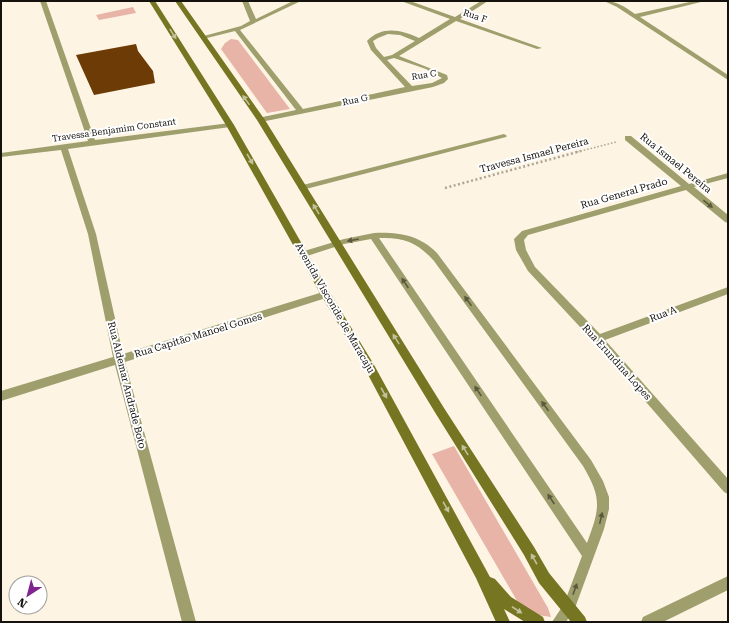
<svg xmlns="http://www.w3.org/2000/svg" width="729" height="623" viewBox="0 0 729 623" font-family="'Roboto Serif',serif">
	<style>
		.green { fill: #e7b4a7 }
		.building { fill: #6d3b05 }
		.lines { fill: none; stroke-linecap: round; stroke-linejoin: round }
		.path-far1 { stroke: #aca598; stroke-width: 1.5; stroke-dasharray: 1.5 2; stroke-linecap: butt }
		.path { stroke: #aca598; stroke-width: 2.5; stroke-dasharray: 2 2.5; stroke-linecap: butt }
		.service { fill: #9e9f6d; fill-rule: evenodd }
		.minor { fill: #9e9f6d; fill-rule: evenodd }
		.tertiary { fill: #9e9f6d; fill-rule: evenodd }
		.secondary { fill: #767521; fill-rule: evenodd }
		.oneway { fill: #c1c19b }
		.oneway2 { fill: #5a583d }
		.labels { text-anchor: middle; dominant-baseline: central; stroke-width: 4; stroke-linejoin: round; paint-order: stroke }
		.far-street-label { font-size: 9px; fill: #15120d; stroke: #fff }
		.street-label { font-size: 10px; fill: #15120d; stroke: #fff }
	</style>
	<rect width="100%" height="100%" fill="#fdf4e3"/>
	<g class="green">
		<path d="M133 7 136 13 99 20 96 15Z"/>
		<path d="M231 39 238 40 290 109 267 113 221 49 225 43Z"/>
		<path d="M454 446 548 608 551 617 538 615 520 606 432 454Z"/>
	</g>
	<path class="building" d="M136 44 138 51 153 71 155 83 94 95 76 55Z"/>
	<g class="lines">
		<path class="path-far1" d="M577 152 616 142"/>
		<path class="path" d="M445 188 581 151"/>
		<g class="service">
			<path d="M504 134 507 136 506 137 302 190 298 188 299 186Z"/>
			<path d="M374 233C399 232 419 235 437 253L591 460 603 481 609 497V509L604 529 575 608 566 622H552L564 604 582 556 371 239 344 244 304 257 300 254 301 252 344 239ZM379 238C404 237 417 242 434 261L583 466C602 498 600 508 587 543Z"/>
		</g>
		<g class="minor">
			<path d="M40 1H46L95 140 230 123 234 125 230 127 68 149 96 234 123 354 326 291 331 295 329 297 125 362 196 622H182L115 365 1 401V391L113 357 88 234 61 150 1 157V153L88 141Z"/>
			<path d="M242 1H248L256 19 293 1H301L240 30 303 109 405 87 371 50 367 41C382 25 402 30 419 38L450 19 401 1H410L455 17 481 1H488L460 19 542 48 537 49 456 21 399 56 447 75 448 79 444 83 433 87 261 122 257 120 258 118 296 110 235 31 203 39 200 37 241 26 250 21ZM388 34 400 35 415 41 392 55 384 57 376 48 373 41 378 38ZM394 58 426 69 442 78 432 83 412 86 387 60Z"/>
			<path d="M604 1C617 1 625 7 635 14L694 1H705L640 17 728 75V80L617 7Z"/>
			<path d="M625 136H631L689 184 728 173V178L694 187 728 215V223L725 222 686 190 528 235 524 240 526 250 535 267 600 334 728 287V294L605 340 728 479V494L724 492 594 342 528 271 516 250 514 239 522 231 681 186 625 140Z"/>
		</g>
		<path class="tertiary" d="M728 576V590L663 622H641L643 617Z"/>
		<g class="secondary">
			<path d="M149 1H155L234 125 330 293 373 363 490 577 495 579 511 597 543 617 545 622H525L504 609 510 622H496L476 578 365 369 321 295 226 125Z"/>
			<path d="M175 1H181L265 120 444 408 534 547 549 573 585 617 587 622H571L539 583 524 555 436 414 257 120Z"/>
		</g>
	</g>
	<defs><path id="oneway-solid" d="M-6-.8H1V-3.2L6.5 0L1 3.2V.8H-6Z"/></defs>
	<g class="oneway">
		<use href="#oneway-solid" transform="translate(173 34) rotate(58)"/>
		<use href="#oneway-solid" transform="translate(246 100) rotate(-125)"/>
		<use href="#oneway-solid" transform="translate(250 159) rotate(60)"/>
		<use href="#oneway-solid" transform="translate(316 209) rotate(-121)"/>
		<use href="#oneway-solid" transform="translate(396 339) rotate(-122)"/>
		<use href="#oneway-solid" transform="translate(384 393) rotate(61)"/>
		<use href="#oneway-solid" transform="translate(465 450) rotate(-122)"/>
		<use href="#oneway-solid" transform="translate(446 507) rotate(61)"/>
		<use href="#oneway-solid" transform="translate(534 559) rotate(-119)"/>
		<use href="#oneway-solid" transform="translate(517 610) rotate(33)"/>
	</g>
	<g class="oneway2">
		<use href="#oneway-solid" transform="translate(708 204) rotate(39)"/>
		<use href="#oneway-solid" transform="translate(353 240) rotate(170)"/>
		<use href="#oneway-solid" transform="translate(405 283) rotate(-124)"/>
		<use href="#oneway-solid" transform="translate(468 301) rotate(-126)"/>
		<use href="#oneway-solid" transform="translate(478 391) rotate(-124)"/>
		<use href="#oneway-solid" transform="translate(545 406) rotate(-126)"/>
		<use href="#oneway-solid" transform="translate(551 499) rotate(-124)"/>
		<use href="#oneway-solid" transform="translate(601 518) rotate(-77)"/>
		<use href="#oneway-solid" transform="translate(575 589) rotate(-70)"/>
	</g>
	<g class="labels">
		<g class="far-street-label">
			<text transform="translate(475 16) rotate(19)">Rua F</text>
			<text transform="translate(424 75) rotate(-9)">Rua C</text>
			<text transform="translate(355 100) rotate(-12)">Rua G</text>
			<text transform="translate(114 130) rotate(-8)">Travessa Benjamim Constant</text>
		</g>
		<g class="street-label">
			<text transform="translate(534 155) rotate(-15)">Travessa Ismael Pereira</text>
			<text transform="translate(676 163) rotate(39)">Rua Ismael Pereira</text>
			<text transform="translate(624 193) rotate(-16)">Rua General Prado</text>
			<text transform="translate(335 308) rotate(60)">Avenida Visconde de Maracaju</text>
			<text transform="translate(663 314) rotate(-21)">Rua A</text>
			<text transform="translate(198 335) rotate(-17)">Rua Capitão Manoel Gomes</text>
			<text transform="translate(617 362) rotate(48)">Rua Erundina Lopes</text>
			<text transform="translate(127 385) rotate(76)">Rua Aldemar Andrade Boto</text>
		</g>
	</g>
	<rect width="729" height="623" fill="none" stroke="#15120d" stroke-width="4"/>
	<g transform="translate(28 595) rotate(216)"><circle r="19" fill="#ffffff" stroke="#a1a09e"/>
	<path d="M0-3L7 15L0 10L-7 15Z" fill="#802490"/>
	<text y="-6" font-size="11" font-weight="bold" text-anchor="middle" fill="#15120d">N</text>
	</g>
</svg>
